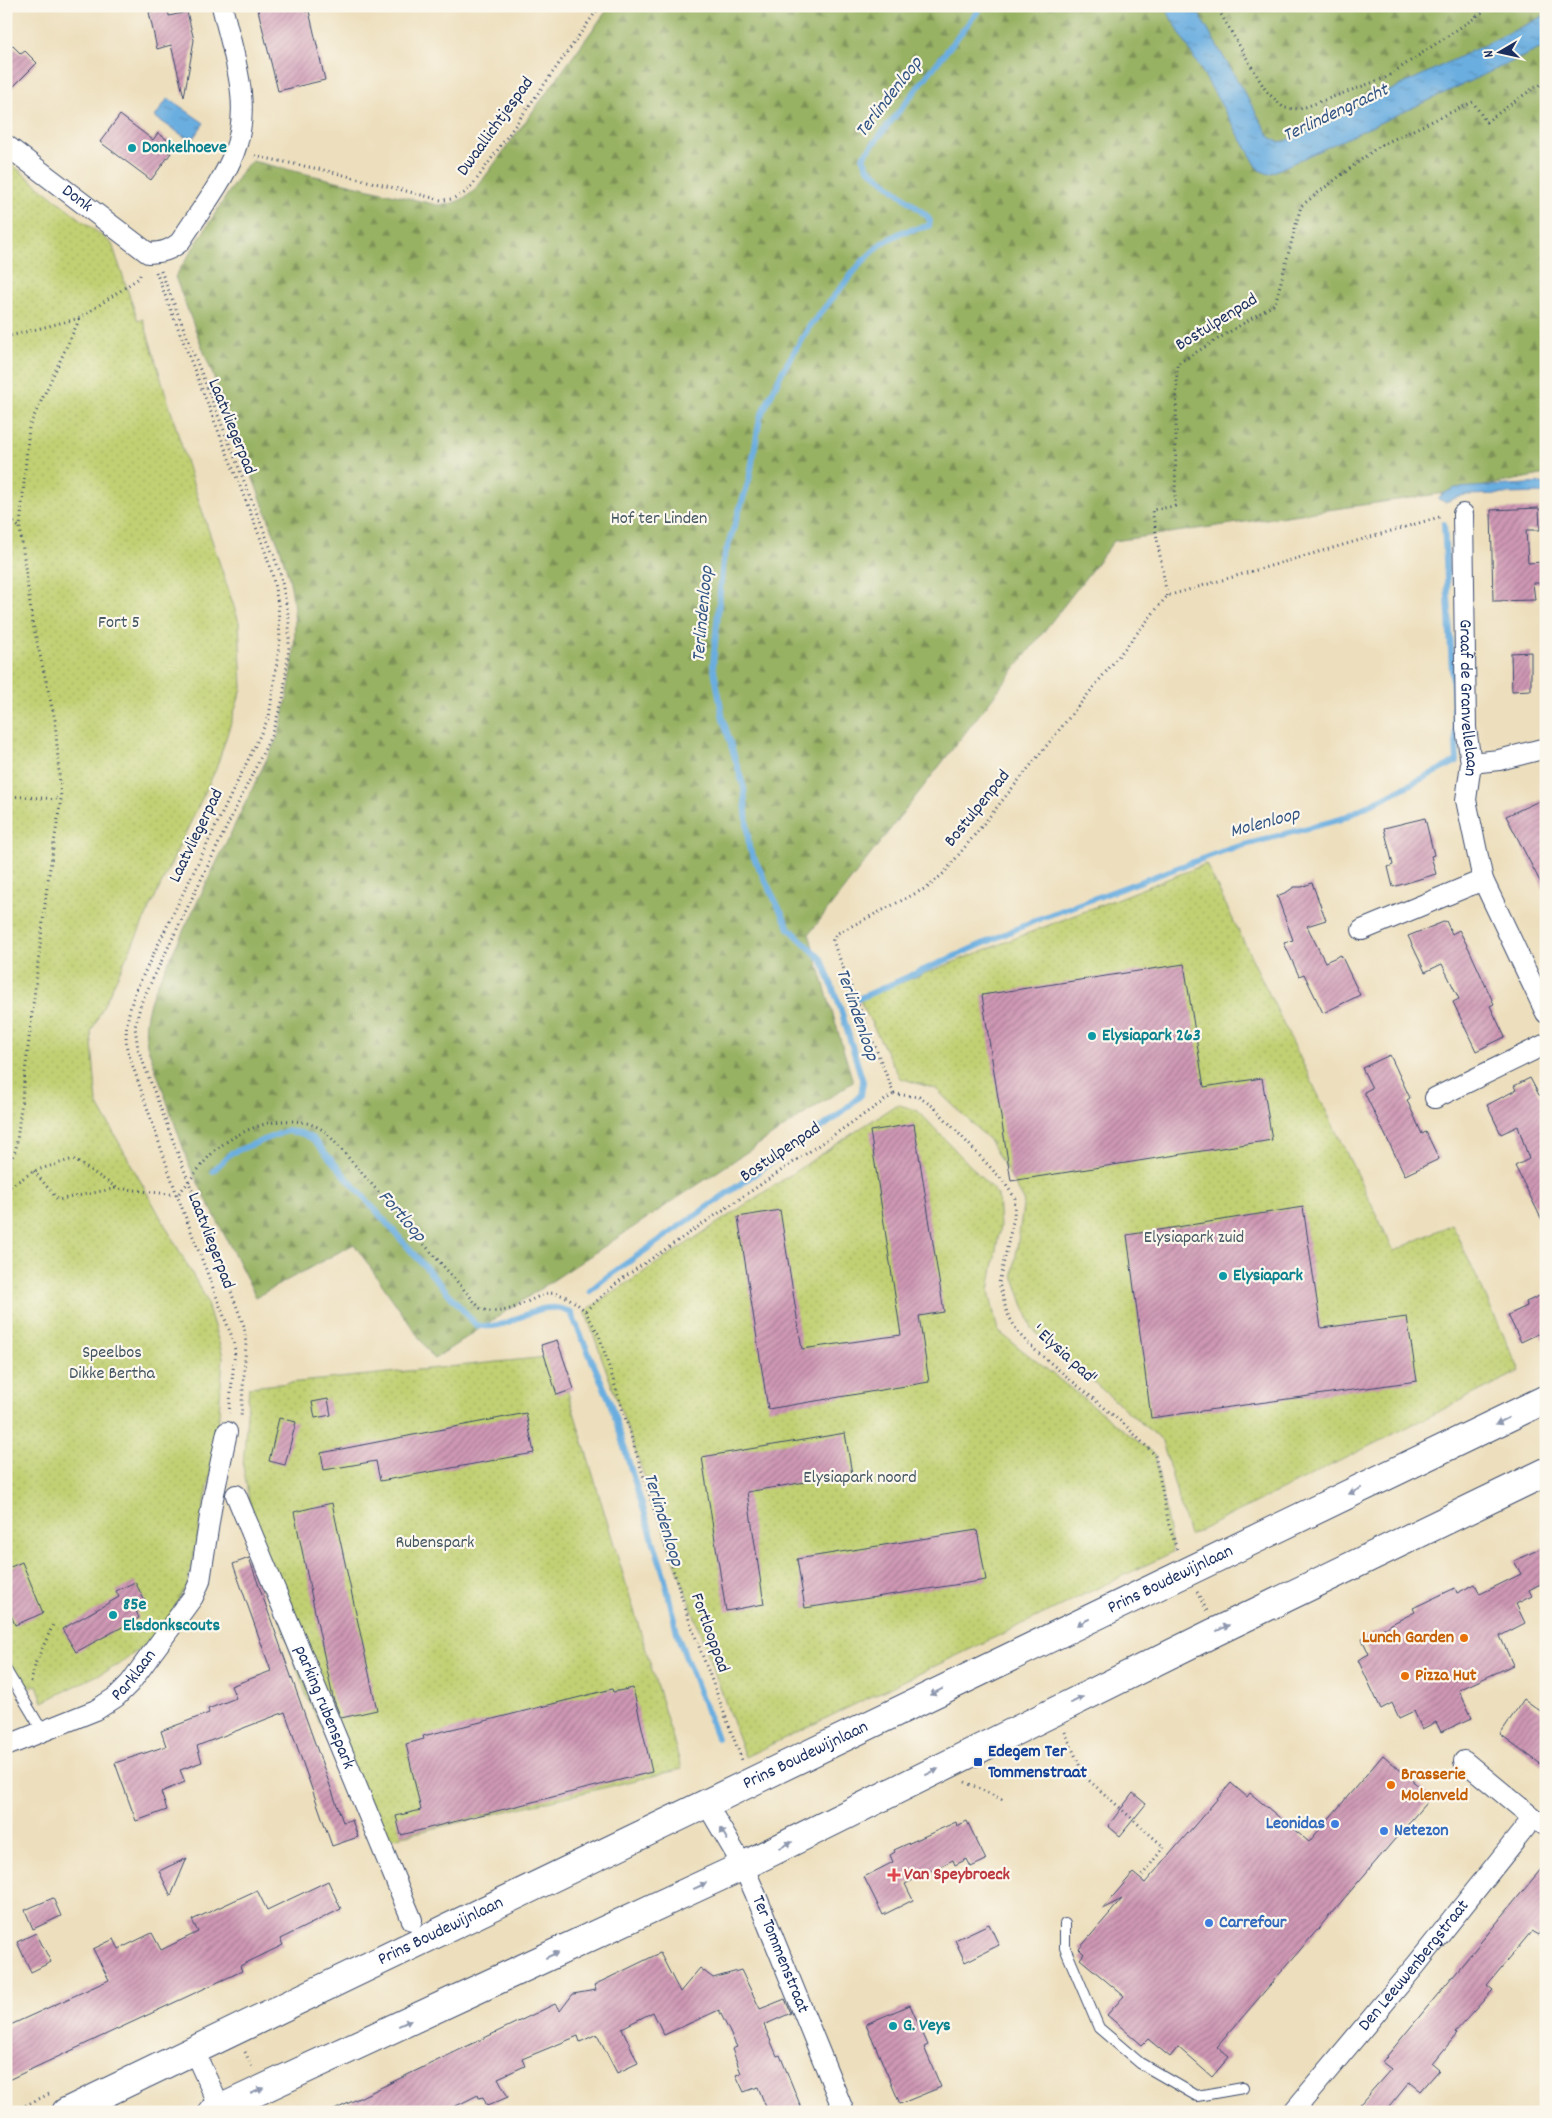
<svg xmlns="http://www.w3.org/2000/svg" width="1552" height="2118" viewBox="0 0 1552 2118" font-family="Dekko,sans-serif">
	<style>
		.forest { fill: url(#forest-firs); stroke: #5a7061 }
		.park { fill: url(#park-dots); stroke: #6e8068 }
		.water { fill: url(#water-ripples); stroke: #426e9f }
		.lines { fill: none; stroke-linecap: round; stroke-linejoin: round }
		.stream { stroke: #6aaee0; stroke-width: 6 }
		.building { fill: url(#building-hatch) }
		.lane-casing { stroke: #3a496c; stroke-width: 12 }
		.street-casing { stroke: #3a496c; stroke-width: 22 }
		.secondary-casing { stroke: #3a496c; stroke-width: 30 }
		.path { stroke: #3a496c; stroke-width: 3; stroke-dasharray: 1 4; stroke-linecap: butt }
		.lane { stroke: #fff; stroke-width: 10 }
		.street { stroke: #fff; stroke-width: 20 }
		.secondary { stroke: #fff; stroke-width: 28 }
		.oneway { fill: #8d97ae }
		.culture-dot { fill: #0f9aa8; stroke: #fbf7ec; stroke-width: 2 }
		.food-dot { fill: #e8710a; stroke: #fbf7ec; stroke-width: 2 }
		.transit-dot { fill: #1a4fb4; stroke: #fbf7ec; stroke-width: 2 }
		.shop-dot { fill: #3f7fe0; stroke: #fbf7ec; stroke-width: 2 }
		.health-dot { fill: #e0444e; stroke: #fbf7ec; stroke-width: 2 }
		.labels { text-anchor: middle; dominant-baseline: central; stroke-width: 4.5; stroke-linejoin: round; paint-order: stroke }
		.street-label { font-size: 18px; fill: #1b2f5e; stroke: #fbf7ec }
		.culture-label { font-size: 18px; font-weight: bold; fill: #0d838f; stroke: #fbf7ec; text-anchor: start }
		.park-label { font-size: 18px; fill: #445763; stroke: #fbf7ec }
		.food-label { font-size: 18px; font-weight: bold; fill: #c56008; stroke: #fbf7ec; text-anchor: start }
		.transit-label { font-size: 18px; font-weight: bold; fill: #164399; stroke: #fbf7ec; text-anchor: start }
		.shop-label { font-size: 18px; font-weight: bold; fill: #366cbe; stroke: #fbf7ec; text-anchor: start }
		.health-label { font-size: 18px; font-weight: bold; fill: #be3a42; stroke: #fbf7ec; text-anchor: start }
		.water-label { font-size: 19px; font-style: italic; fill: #335585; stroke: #fbf7ec }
	</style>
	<defs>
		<pattern id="forest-firs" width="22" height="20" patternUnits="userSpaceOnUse" patternTransform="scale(1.25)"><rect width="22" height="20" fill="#98b264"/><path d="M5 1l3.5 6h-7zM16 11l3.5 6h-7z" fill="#7b9156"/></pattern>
		<pattern id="park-dots" width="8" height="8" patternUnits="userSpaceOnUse" patternTransform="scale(1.25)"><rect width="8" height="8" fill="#c1d072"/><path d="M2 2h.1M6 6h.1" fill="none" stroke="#a5b365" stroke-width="1.8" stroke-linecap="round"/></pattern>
		<pattern id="water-ripples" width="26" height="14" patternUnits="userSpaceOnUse" patternTransform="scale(1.25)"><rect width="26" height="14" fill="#6aaee0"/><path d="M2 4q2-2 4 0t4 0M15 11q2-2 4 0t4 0" fill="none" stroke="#568eb9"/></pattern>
		<pattern id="building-hatch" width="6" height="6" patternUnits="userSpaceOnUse" patternTransform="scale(1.25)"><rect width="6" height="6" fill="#cf98b4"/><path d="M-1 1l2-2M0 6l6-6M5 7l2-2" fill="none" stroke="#a77c96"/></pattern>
	</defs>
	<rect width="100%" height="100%" fill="#fbf7ec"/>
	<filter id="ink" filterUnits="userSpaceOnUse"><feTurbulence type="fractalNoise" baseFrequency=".02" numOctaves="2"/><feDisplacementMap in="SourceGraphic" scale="10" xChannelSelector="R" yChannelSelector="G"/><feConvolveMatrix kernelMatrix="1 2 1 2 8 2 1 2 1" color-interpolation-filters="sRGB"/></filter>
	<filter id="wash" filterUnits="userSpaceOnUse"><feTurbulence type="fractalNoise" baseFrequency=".0096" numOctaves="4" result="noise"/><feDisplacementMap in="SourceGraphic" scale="20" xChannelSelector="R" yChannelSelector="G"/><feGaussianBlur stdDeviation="1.12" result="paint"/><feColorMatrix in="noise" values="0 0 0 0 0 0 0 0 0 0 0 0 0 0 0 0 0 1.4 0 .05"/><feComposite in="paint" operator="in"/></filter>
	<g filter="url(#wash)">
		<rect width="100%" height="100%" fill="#eddfbd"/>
		<path class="forest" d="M610 6H1546V474L1459 491 1114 541 809 934 853 1082 434 1359 354 1244 256 1297 190 1167 147 1045C143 1025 147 1010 154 991L278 736C291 687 300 638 291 587 289 575 284 563 281 551L175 277 244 168 252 161 437 205C453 205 464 200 476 189Z"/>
		<g class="park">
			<path d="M6 160 112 244 138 321 143 319 192 480 239 622 242 688 216 769 91 1032 97 1103 205 1297 223 1356 217 1444 188 1583 160 1633 120 1664 43 1702 37 1685 29 1687 6 1662Z"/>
			<path d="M1206 864 1394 1251 1452 1224 1520 1371 1189 1536 1162 1441 1032 1329 1013 1275 1024 1200 989 1140 936 1089 900 1078 859 999Z"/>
			<path d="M897 1104 918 1111 998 1195 1000 1227 989 1291 998 1331 1155 1455 1173 1552 745 1757 585 1311Z"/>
			<path d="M557 1356 682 1769 377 1842 307 1697 260 1562 243 1466 249 1387Z"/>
		</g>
		<g class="water">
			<path d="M1164 6H1194L1270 137 1278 142 1286 141 1546 15V46L1269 174 1259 170Z"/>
			<path d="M168 98 204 123 191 141 155 117Z"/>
			<path d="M1546 483V493L1464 495 1445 502 1438 499 1443 494 1455 488Z"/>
		</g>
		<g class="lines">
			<g class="stream">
				<path d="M858 999 1041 918 1226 850 1341 819 1457 761 1444 524"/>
				<path d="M213 1171 231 1153 286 1131 301 1133 313 1139 476 1325C513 1334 536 1294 571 1313L609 1399 664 1575 678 1637 717 1738"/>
				<path d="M590 1291 604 1279 835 1118 861 1095 863 1082 840 1007 822 960 789 928 749 848 744 788 723 719 713 664 723 561 749 480 760 418 782 372 809 327 861 263 882 243 902 232 929 226 930 221 927 216 868 168 863 157 982 6"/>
			</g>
		</g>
		<g id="blocks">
			<g class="building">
				<path d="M257 6H303L305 12 309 11 325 80 278 91Z"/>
				<path d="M168 8 169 16 187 12 194 40 184 97 171 45 157 49 149 12Z"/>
				<path d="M6 39 21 54 25 51 37 63 6 94Z"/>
				<path d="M120 115 153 140 158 133 173 144 168 152 171 153 151 180 100 142Z"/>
				<path d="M1539 508 1540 530H1526L1528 563 1542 562V583H1533L1535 600 1493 601 1491 510Z"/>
				<path d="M1531 652V690L1512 691 1511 653Z"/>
				<path d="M1546 798V893L1506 816Z"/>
				<path d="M1425 818 1434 855 1431 856 1436 874 1393 887 1388 867 1393 865 1384 828Z"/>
				<path d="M1312 883 1326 920 1307 926 1325 962 1341 955 1360 995 1323 1013 1304 974 1299 976 1284 943 1293 940 1277 896 1287 892 1294 887H1302Z"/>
				<path d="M1446 921 1452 934 1459 930 1469 949 1494 1004 1490 1006 1505 1037 1476 1051 1453 1002 1459 999 1442 964 1425 972 1408 936Z"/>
				<path d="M1184 964 1204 1087 1262 1078 1272 1140 1011 1181 982 995Z"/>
				<path d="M1390 1055 1410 1098 1407 1100 1422 1134 1426 1132 1439 1159 1405 1175 1364 1092 1372 1088 1362 1068Z"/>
				<path d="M1530 1078 1539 1095 1545 1097 1542 1103 1546 1110V1228L1515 1166 1529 1159 1518 1126 1501 1134 1487 1105 1516 1090 1514 1086Z"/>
				<path d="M914 1124 944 1312 919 1316 929 1382 768 1409 738 1217 780 1210 802 1349 901 1335 870 1131Z"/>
				<path d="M1303 1207 1321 1328 1407 1317 1417 1381 1151 1418 1127 1235Z"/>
				<path d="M1546 1293V1344L1540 1333 1521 1342 1508 1315 1527 1306 1526 1302Z"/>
				<path d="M557 1340 574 1389 557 1395 541 1345Z"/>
				<path d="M328 1399 331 1415 315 1418 312 1402Z"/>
				<path d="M526 1413 534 1453 380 1481 376 1461 324 1470 321 1453Z"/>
				<path d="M279 1418 296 1422 285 1465 269 1461Z"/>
				<path d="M845 1433 852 1474 747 1492 764 1604 726 1611 702 1457Z"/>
				<path d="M332 1503 377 1710 341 1718 333 1698 294 1512Z"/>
				<path d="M977 1530 986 1580 805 1608 797 1559Z"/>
				<path d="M1546 1546V1581L1529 1590 1532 1596 1516 1604 1525 1623 1500 1636 1513 1665 1459 1690 1472 1718 1441 1732 1436 1722 1422 1729 1414 1711 1399 1718 1392 1703 1381 1709 1358 1660 1369 1654 1362 1639 1415 1612 1413 1608 1455 1588 1457 1593 1475 1584 1480 1594 1521 1574 1514 1561Z"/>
				<path d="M249 1558 343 1822 352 1820 358 1837 332 1846 285 1712 197 1746 202 1762 180 1770 185 1782 161 1792 167 1810 136 1821 115 1763 166 1746 161 1731 209 1713 208 1709 236 1698 231 1686 271 1671 233 1564Z"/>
				<path d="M22 1562 43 1613 15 1625 6 1603V1569Z"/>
				<path d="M135 1582 147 1605 136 1611 139 1618 76 1652 62 1629 119 1597 116 1591Z"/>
				<path d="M633 1688 652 1772 401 1835 396 1816 421 1810 406 1744 424 1739 423 1736 481 1722 612 1689 613 1692Z"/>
				<path d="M1524 1699 1546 1715V1768L1500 1734Z"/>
				<path d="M1383 1755 1431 1797 1217 2047 1229 2057 1212 2077 1178 2047 1170 2057 1148 2039 1142 2045 1107 2015 1124 1996 1080 1959 1084 1954 1079 1949 1122 1899 1102 1909 1133 1873 1145 1883 1231 1783 1247 1797 1250 1793 1309 1842Z"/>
				<path d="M1133 1793 1146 1804 1120 1836 1108 1826Z"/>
				<path d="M967 1821 986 1860 971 1867 967 1859 955 1865 953 1860 905 1884 913 1900 883 1915 864 1877 893 1862 890 1855 895 1852 894 1850 956 1822 957 1826Z"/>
				<path d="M187 1858 171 1896 159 1871Z"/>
				<path d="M1546 1863V1924L1538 1936 1531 1932 1487 1985 1493 1990 1455 2032 1457 2034 1432 2064 1439 2070 1421 2091 1411 2083 1408 2084 1385 2112H1353L1391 2069 1382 2062Z"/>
				<path d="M328 1881 341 1909 280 1939 283 1945 240 1966 242 1971 6 2081V2027L109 1980 93 1949 114 1939 119 1949 152 1933 161 1950 198 1932 192 1920 257 1890 267 1910Z"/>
				<path d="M53 1898 61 1916 33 1929 25 1910Z"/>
				<path d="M989 1924 999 1945 965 1962 955 1940Z"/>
				<path d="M36 1933 51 1962 31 1972 17 1942Z"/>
				<path d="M660 1953 680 1992 700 1968 713 1978 741 1970 760 2009 785 1999 791 2013 764 2025 777 2056 780 2055 803 2112H768L758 2087 744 2092 736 2075 741 2073 732 2049 737 2047 719 2010 664 2035 653 2012 622 2028 638 2063 617 2073 597 2034 580 2042 578 2036 522 2059 525 2066 498 2078 508 2097 487 2106 483 2097 479 2098 478 2095 444 2112H330L555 2004 560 2011 573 1994 596 1990 594 1985Z"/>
				<path d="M910 2005 928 2045 924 2047 941 2087 900 2104 866 2024Z"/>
			</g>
		</g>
	</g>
	<g filter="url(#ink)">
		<use href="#blocks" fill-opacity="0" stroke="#3a496c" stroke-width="1"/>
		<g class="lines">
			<defs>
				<g id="lane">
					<path d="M6 1670 43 1732"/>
					<path d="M1065 1924V1948L1099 2028 1140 2063 1197 2096 1243 2088"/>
				</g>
				<g id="street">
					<path id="s1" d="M6 145 148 253C163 252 169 251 180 242 197 215 223 182 234 153 253 105 233 54 222 6"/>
					<path id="s2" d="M1463 514 1466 728 1471 763 1466 800 1483 880 1546 1013"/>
					<path d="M1471 763 1499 760 1546 748"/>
					<path d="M1362 930 1483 880"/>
					<path d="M1435 1098 1546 1044"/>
					<path id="s3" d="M236 1495 412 1920"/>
					<path id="s4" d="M6 1746 96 1710 116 1697 130 1683 193 1597 200 1581 212 1503 227 1432"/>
					<path d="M1464 1761 1533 1818 1546 1826"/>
					<path id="s5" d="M706 1803 743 1866 755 1893 844 2112"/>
					<path d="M194 2051 222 2112"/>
					<path id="s6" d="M1293 2112 1416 1965 1533 1818"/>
				</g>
				<g id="secondary">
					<path id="s7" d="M66 2112 1546 1399"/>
					<path d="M213 2112 743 1866 1217 1631 1546 1472"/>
				</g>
			</defs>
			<use href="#lane" class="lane-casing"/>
			<use href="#street" class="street-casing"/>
			<use href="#secondary" class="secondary-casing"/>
			<g class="path">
				<path d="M1216 6 1266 91 1284 108 1300 109 1385 78 1476 17 1480 6"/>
				<path d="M1477 16 1491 6"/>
				<path d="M255 156 328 171 441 200 452 199 464 193 472 186 600 6"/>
				<path d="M161 271 280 572 289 619V647L283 699 271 736 141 1003 135 1027 138 1049 244 1326 246 1344 241 1418"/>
				<path d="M156 272 263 545 272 573 278 604 280 640 269 717 136 990C129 1010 124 1028 127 1049L177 1195 232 1337 235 1350 229 1413"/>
				<path d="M6 337 80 318 139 278 141 272"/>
				<path d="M6 516 19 527"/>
				<path d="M1167 596 1152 510 1175 506 1177 364 1275 304 1301 206 1379 146 1473 102 1486 122 1535 87 1546 83"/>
				<path d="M6 796 61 799"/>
				<path d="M894 1094 835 947 833 940 836 934 928 887 944 873 1167 596 1443 516"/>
				<path d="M894 1094 919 1097 934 1107 1004 1182 1015 1198 1014 1217 999 1283 1007 1313 1019 1334 1035 1350 1125 1425 1155 1455 1169 1525 1177 1550"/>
				<path d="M6 1170 16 1149 47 887 61 799 55 720 32 620 20 527 29 427 80 318"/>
				<path d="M34 1171 58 1200 117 1188"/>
				<path d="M6 1189 34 1171 73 1159 117 1188 177 1195C192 1180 202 1161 218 1148 247 1125 293 1109 326 1132L480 1308C503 1319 525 1301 547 1293 564 1293 573 1300 585 1311L623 1278 894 1094"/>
				<path d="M585 1311 599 1335 689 1620 742 1760"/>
				<path d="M1197 1592 1207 1611"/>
				<path d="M31 1682 36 1662 53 1625"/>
				<path d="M1065 1732 1084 1776 1164 1847 1140 1878"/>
				<path d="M965 1782 1005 1801"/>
				<path d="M245 2052 253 2069"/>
				<path d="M12 2112 49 2094"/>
			</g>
			<use href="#lane" class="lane"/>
			<use href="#street" class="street"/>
			<use href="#secondary" class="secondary"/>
		</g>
		<defs><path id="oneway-solid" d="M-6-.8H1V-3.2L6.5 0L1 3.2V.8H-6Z" transform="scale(1.25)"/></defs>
		<g class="oneway">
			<use href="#oneway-solid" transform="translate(1502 1421) rotate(154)"/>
			<use href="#oneway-solid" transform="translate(1355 1491) rotate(154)"/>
			<use href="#oneway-solid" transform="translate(1083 1622) rotate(154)"/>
			<use href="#oneway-solid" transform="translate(1223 1628) rotate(-26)"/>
			<use href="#oneway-solid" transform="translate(936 1692) rotate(154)"/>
			<use href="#oneway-solid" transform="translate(1077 1700) rotate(-26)"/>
			<use href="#oneway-solid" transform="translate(932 1772) rotate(-26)"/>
			<use href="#oneway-solid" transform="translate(724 1834) rotate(-120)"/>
			<use href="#oneway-solid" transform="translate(786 1845) rotate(-26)"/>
			<use href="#oneway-solid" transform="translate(700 1886) rotate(-25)"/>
			<use href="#oneway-solid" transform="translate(552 1955) rotate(-25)"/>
			<use href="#oneway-solid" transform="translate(405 2023) rotate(-25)"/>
			<use href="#oneway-solid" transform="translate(257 2091) rotate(-25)"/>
		</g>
	</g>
	<g class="culture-dot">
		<circle cx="132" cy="148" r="5"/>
		<circle cx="1092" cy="1036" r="5"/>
		<circle cx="1223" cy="1276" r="5"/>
		<circle cx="113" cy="1615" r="5"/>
		<circle cx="893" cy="2026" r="5"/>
	</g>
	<g class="food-dot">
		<circle cx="1464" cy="1638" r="5"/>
		<circle cx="1405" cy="1676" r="5"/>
		<circle cx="1391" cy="1785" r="5"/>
	</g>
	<rect class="transit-dot" x="973" y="1757" width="10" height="10" rx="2.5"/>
	<g class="shop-dot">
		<circle cx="1335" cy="1824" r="5"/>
		<circle cx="1384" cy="1831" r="5"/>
		<circle cx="1209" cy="1923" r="5"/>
	</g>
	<path class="health-dot" d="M891.5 1867.5h5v5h5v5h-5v5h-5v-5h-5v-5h5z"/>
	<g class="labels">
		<g class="street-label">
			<text transform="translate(496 127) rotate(-54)">Dwaallichtjespad</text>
			<text stroke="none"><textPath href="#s1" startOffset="89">Donk</textPath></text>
			<text transform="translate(1217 323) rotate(-32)">Bostulpenpad</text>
			<text transform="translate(231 427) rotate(68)">Laatvliegerpad</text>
			<text stroke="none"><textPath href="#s2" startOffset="184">Graaf de Granvellelaan</textPath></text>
			<text transform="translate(978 809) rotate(-51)">Bostulpenpad</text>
			<text transform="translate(197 836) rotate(-64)">Laatvliegerpad</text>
			<text transform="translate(781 1153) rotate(-34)">Bostulpenpad</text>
			<text transform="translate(210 1241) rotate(69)">Laatvliegerpad</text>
			<text transform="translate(1064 1355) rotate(42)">' Elysia pad'</text>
			<text stroke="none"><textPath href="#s7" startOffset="1226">Prins Boudewijnlaan</textPath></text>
			<text transform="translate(709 1633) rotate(70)">Fortlooppad</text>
			<text stroke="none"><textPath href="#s4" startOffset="149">Parklaan</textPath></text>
			<text stroke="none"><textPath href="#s3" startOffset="230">parking rubenspark</textPath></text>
			<text stroke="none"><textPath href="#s7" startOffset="821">Prins Boudewijnlaan</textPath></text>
			<text stroke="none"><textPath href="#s7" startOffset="416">Prins Boudewijnlaan</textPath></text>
			<text stroke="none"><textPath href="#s5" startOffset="169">Ter Tommenstraat</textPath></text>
			<text stroke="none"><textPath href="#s6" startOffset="190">Den Leeuwenbergstraat</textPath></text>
		</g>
		<g class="culture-label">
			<text x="142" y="148">Donkelhoeve</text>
			<text x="1102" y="1036">Elysiapark 263</text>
			<text x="1233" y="1276">Elysiapark</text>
			<text x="123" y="1605">85e<tspan x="123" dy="21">Elsdonkscouts</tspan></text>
			<text x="903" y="2026">G. Veys</text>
		</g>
		<g class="park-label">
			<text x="659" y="519">Hof ter Linden</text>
			<text x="119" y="623">Fort 5</text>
			<text x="1194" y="1238">Elysiapark zuid</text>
			<text x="112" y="1353">Speelbos<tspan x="112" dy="21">Dikke Bertha</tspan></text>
			<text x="860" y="1478">Elysiapark noord</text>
			<text x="435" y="1543">Rubenspark</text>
		</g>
		<g class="food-label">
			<text x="1454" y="1638" text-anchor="end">Lunch Garden</text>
			<text x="1415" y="1676">Pizza Hut</text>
			<text x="1401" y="1775">Brasserie<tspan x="1401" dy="21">Molenveld</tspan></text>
		</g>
		<g class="transit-label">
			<text x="988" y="1752">Edegem Ter<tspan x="988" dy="21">Tommenstraat</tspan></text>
		</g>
		<g class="shop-label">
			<text x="1325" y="1824" text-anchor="end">Leonidas</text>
			<text x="1394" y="1831">Netezon</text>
			<text x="1219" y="1923">Carrefour</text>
		</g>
		<g class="health-label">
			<text x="904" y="1875">Van Speybroeck</text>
		</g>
		<g class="water-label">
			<text transform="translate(890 98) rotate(-52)">Terlindenloop</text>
			<text transform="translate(1336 114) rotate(-25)">Terlindengracht</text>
			<text transform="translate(704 614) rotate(-85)">Terlindenloop</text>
			<text transform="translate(1265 824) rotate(-15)">Molenloop</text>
			<text transform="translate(856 1015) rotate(71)">Terlindenloop</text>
			<text transform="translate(401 1217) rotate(49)">Fortloop</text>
			<text transform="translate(662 1520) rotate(73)">Terlindenloop</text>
		</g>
	</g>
	<rect width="1552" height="2118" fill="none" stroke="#fbf7ec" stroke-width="25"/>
	<g transform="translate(1500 52) rotate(261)" stroke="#fbf7ec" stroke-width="4" paint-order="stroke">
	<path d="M0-4L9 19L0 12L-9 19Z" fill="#1b2f5e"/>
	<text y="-8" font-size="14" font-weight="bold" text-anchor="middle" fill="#1b2f5e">N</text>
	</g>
</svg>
